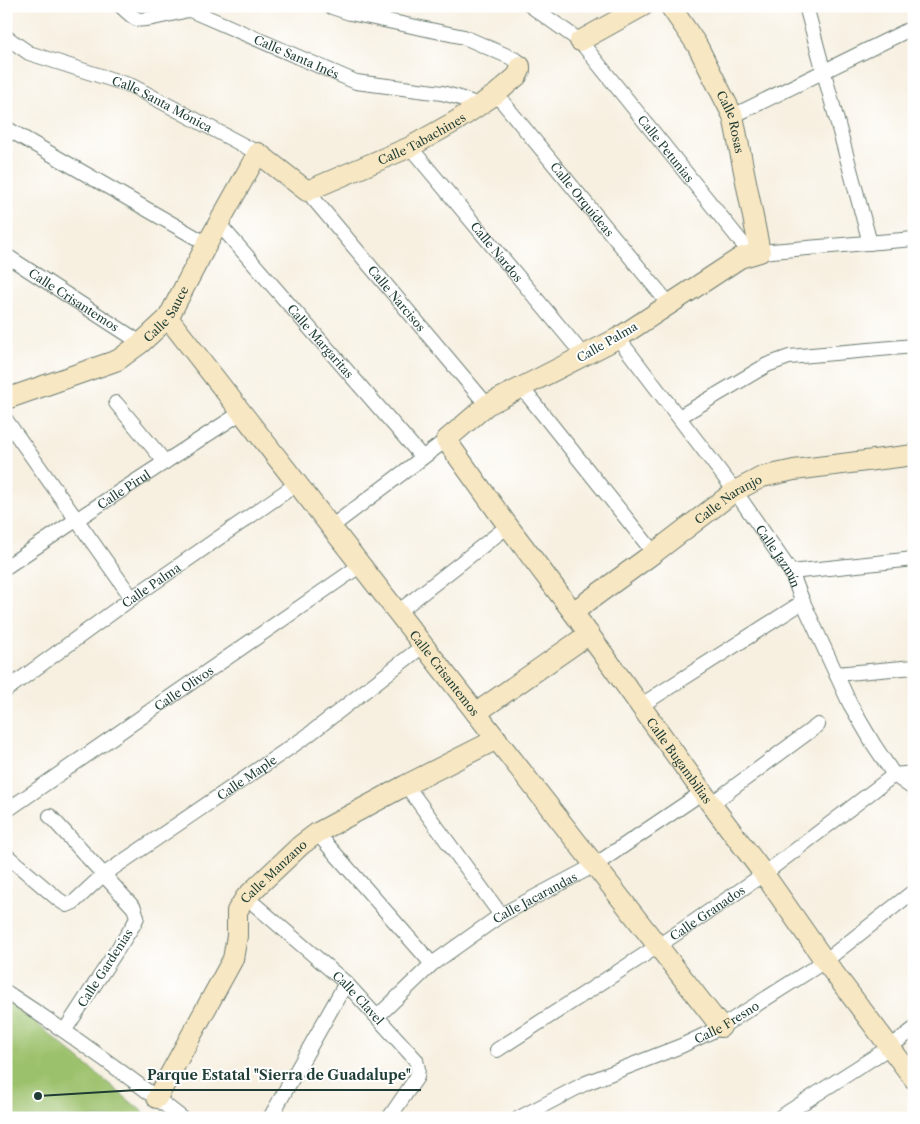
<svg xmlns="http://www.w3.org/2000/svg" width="920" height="1124" viewBox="0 0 920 1124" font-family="'Libre Caslon Text',serif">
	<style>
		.green { fill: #9cc16c; stroke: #5e7f50 }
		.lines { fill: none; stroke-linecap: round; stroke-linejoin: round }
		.street-casing { stroke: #6b7c71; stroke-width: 16 }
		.secondary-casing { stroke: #6b7c71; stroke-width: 22 }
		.street { stroke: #fff; stroke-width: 14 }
		.secondary { stroke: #f8e7c3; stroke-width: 20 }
		.labels { text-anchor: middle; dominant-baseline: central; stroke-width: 4; stroke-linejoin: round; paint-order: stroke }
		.street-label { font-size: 12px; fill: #1f3d34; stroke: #fff }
		.leader { fill: none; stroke: #1f3d34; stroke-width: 2 }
		.callout-dot { fill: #1f3d34; stroke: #fff; stroke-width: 2 }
		.callout-label { font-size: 14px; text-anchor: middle; font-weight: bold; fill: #1f3d34; stroke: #fff; stroke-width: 4; stroke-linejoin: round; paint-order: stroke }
	</style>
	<rect width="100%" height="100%" fill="#fff"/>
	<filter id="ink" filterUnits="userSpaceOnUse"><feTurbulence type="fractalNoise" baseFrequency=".02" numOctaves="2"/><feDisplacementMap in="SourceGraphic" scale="10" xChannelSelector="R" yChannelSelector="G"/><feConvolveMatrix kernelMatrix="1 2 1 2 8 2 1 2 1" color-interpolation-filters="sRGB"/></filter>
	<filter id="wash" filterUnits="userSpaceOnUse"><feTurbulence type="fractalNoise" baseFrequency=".0096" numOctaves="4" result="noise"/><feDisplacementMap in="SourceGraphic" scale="20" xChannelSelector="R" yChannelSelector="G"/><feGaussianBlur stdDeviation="1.12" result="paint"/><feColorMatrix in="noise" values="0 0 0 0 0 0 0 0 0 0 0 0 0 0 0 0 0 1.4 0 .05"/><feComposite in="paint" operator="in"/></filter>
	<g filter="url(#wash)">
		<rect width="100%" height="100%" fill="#f7f0e1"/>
		<path class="green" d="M6 998 150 1118H6Z"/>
	</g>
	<g filter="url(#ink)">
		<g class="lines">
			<defs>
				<g id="street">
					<path id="s1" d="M121 6C125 10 132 17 137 19 145 22 179 11 190 10L356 82 442 93 457 97 479 105"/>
					<path d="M329 6 350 13 464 37 512 58 518 61 520 66"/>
					<path id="s2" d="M531 6 580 41 751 254"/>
					<path d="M806 6 870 243"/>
					<path id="s3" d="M6 37 29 53 132 86 258 153"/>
					<path id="s4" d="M496 94 669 304"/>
					<path d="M733 116 914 27"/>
					<path d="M6 128 207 244"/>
					<path id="s5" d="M410 147 584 356"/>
					<path id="s6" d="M307 191 487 405"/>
					<path id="s7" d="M219 224 422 457"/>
					<path d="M760 252 914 239"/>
					<path id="s8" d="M7 256 141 343"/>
					<path id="s9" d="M618 338 735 491 791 572 803 602 850 704 874 745 894 775 914 789"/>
					<path d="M522 388 654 553"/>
					<path d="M116 403 165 462"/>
					<path d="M679 417 767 365 789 357 914 346"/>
					<path d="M6 420 132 598"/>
					<path d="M331 527 446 440"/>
					<path id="s10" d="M6 567 76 520 242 412"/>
					<path d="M791 572 914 559"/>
					<path d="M398 612 508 526"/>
					<path d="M836 674 914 667"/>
					<path id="s11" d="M6 690 132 598 298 483"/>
					<path d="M640 706 803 602"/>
					<path d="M406 785 501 915"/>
					<path d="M711 804 818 725"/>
					<path id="s12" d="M6 811 361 565"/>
					<path d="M50 816 134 908 137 917 134 924 65 1030"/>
					<path d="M317 833 432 964"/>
					<path id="s13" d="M6 855 59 900 67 905 74 902 103 875 307 736 424 645"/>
					<path id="s14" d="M246 897 346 983 416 1060 418 1069 417 1077 389 1118"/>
					<path d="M6 992C66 1031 125 1073 182 1118"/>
					<path id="s15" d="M377 1017 432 964 501 915 595 865 703 792"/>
					<path id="s16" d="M497 1050 658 946 764 874 894 775 914 773"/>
					<path d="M270 1118 346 983"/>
					<path id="s17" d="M519 1118 586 1083 681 1046 721 1027 825 961 914 891"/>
					<path d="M779 1118 890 1047 914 1029"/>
				</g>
				<g id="secondary">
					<path id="s18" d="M670 6 697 45 733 116 760 252 740 258 618 338 487 405 446 440 508 526 573 612 711 804 764 874 825 961 914 1079"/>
					<path d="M580 41 643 6"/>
					<path id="s19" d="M168 318 721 1027"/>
					<path id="s20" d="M6 399 118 360 141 343 168 318 207 244 258 153 307 191 410 147 456 121 496 94 517 76 520 70V66"/>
					<path id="s21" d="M573 612 654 553 735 491 762 477 794 470 914 455"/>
					<path d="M476 713 589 634"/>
					<path id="s22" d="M157 1098 233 959 237 936V911L246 897 301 845 317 833 406 785 497 739"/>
				</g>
			</defs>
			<use href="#street" class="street-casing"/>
			<use href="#secondary" class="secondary-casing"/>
			<use href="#street" class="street"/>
			<use href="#secondary" class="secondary"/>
		</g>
	</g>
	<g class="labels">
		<g class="street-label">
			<text stroke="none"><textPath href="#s1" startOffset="191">Calle Santa Inés</textPath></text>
			<text stroke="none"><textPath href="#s3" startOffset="171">Calle Santa Mónica</textPath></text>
			<text stroke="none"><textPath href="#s18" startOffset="132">Calle Rosas</textPath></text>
			<text stroke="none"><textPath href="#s20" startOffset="560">Calle Tabachines</textPath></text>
			<text stroke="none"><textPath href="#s2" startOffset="198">Calle Petunias</textPath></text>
			<text stroke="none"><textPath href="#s4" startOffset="136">Calle Orquídeas</textPath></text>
			<text stroke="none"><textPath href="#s5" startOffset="136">Calle Nardos</textPath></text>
			<text stroke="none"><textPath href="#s6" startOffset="140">Calle Narcisos</textPath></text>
			<text stroke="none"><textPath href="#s8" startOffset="80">Calle Crisantemos</textPath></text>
			<text stroke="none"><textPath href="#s20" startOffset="186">Calle Sauce</textPath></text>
			<text stroke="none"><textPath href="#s7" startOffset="155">Calle Margaritas</textPath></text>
			<text transform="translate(607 342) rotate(-30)">Calle Palma</text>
			<text stroke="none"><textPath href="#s10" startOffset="141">Calle Pirul</textPath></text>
			<text stroke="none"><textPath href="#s21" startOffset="192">Calle Naranjo</textPath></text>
			<text stroke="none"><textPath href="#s9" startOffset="271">Calle Jazmín</textPath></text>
			<text stroke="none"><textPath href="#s11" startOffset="179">Calle Palma</textPath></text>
			<text stroke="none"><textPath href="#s19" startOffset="450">Calle Crisantemos</textPath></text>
			<text stroke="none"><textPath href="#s12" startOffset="216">Calle Olivos</textPath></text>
			<text stroke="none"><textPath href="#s18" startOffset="1030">Calle Bugambilias</textPath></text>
			<text stroke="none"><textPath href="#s13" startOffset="300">Calle Maple</textPath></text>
			<text stroke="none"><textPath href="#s22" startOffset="261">Calle Manzano</textPath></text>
			<text stroke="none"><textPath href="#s15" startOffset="199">Calle Jacarandas</textPath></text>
			<text stroke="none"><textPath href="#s16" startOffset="251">Calle Granados</textPath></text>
			<text transform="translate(105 968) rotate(-57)">Calle Gardenias</text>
			<text stroke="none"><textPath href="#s14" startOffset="151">Calle Clavel</textPath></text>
			<text stroke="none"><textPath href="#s17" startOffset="229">Calle Fresno</textPath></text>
		</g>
	</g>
	<path class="leader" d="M38 1096L137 1090H421"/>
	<circle class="callout-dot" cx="38" cy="1096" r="5"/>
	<g class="callout-label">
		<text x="279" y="1080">Parque Estatal "Sierra de Guadalupe"</text>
	</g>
	<rect width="920" height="1124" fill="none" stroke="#fff" stroke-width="25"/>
</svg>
